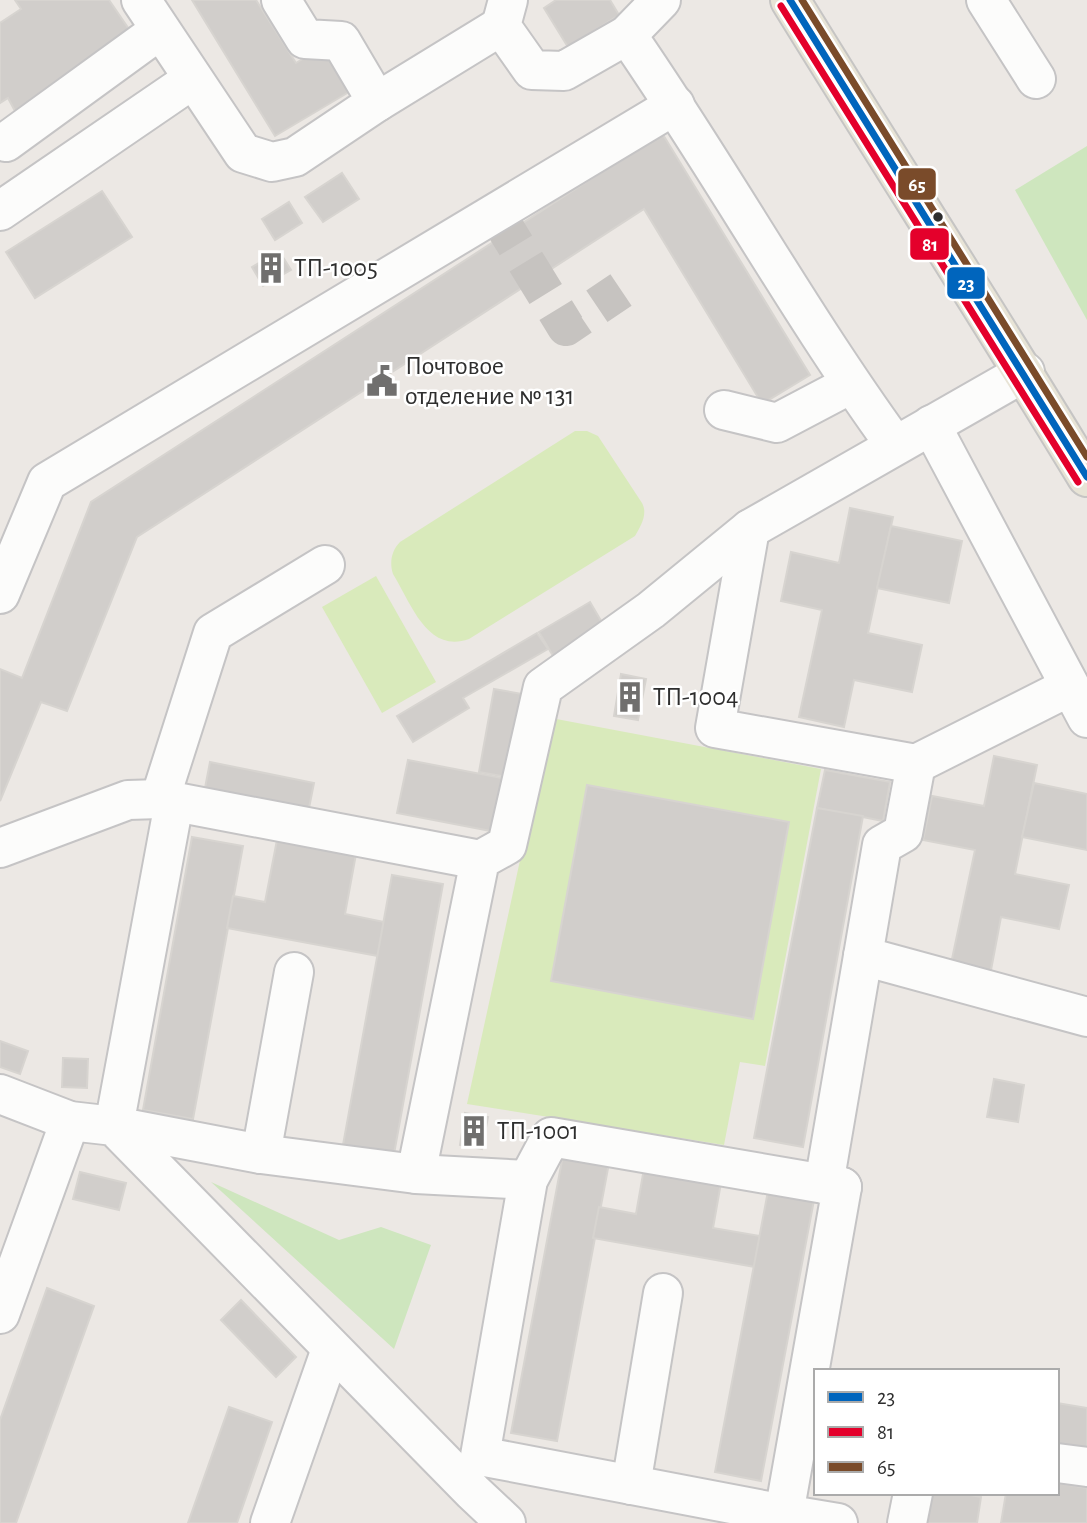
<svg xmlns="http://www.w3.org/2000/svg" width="1087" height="1523" viewBox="0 0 1087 1523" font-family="'Alegreya Sans',sans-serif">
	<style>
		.green { fill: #cee6be }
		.pitch { fill: #d9eabb }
		.building { fill: #d1cecb; stroke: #d7d4d0; stroke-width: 2 }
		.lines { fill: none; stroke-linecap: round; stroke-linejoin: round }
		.minor-tunnel { stroke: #c6c3c0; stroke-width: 38; stroke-dasharray: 38 19; stroke-linecap: butt }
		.minor-casing { stroke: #c5c4c5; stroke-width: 42 }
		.major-casing { stroke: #c6c5c4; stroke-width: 42 }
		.minor { stroke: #fcfcfb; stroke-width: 38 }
		.major { stroke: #e8e4d6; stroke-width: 38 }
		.bus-1-casing { stroke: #fff; stroke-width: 12 }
		.bus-2-casing { stroke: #fff; stroke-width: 12 }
		.bus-3-casing { stroke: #fff; stroke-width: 12 }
		.bus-1 { stroke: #0065bd; stroke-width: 7 }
		.bus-2 { stroke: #e4002b; stroke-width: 7 }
		.bus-3 { stroke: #7a4b2a; stroke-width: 7 }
		.bus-dot { fill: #2e2e2e; stroke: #fff; stroke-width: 2.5 }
		.labels { text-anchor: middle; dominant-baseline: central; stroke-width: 5; stroke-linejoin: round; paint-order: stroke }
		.poi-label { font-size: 26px; fill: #2e2e2e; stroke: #fff; text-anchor: start }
		.line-badge { stroke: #fff; stroke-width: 2.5 }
		.badge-label { font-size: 19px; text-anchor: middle; font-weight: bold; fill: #fff }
	</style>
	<rect width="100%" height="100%" fill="#ece8e4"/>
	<g class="green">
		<path d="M1087 146V320L1015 190Z"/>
		<path d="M211 1182 339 1240 381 1227 431 1245 394 1349Z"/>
	</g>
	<g class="pitch">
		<path d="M575 431H587L598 436 642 503C648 514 641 526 635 536L469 639C427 654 411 603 393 574 389 562 392 550 400 542Z"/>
		<path d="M376 576 436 682 382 713 322 607Z"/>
		<path d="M551 718 821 769 765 1066 740 1062 724 1145 467 1104Z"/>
	</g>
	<g class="building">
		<path d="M15 0H109L133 35 15 111 8 98 0 103V23L21 9Z"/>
		<path d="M192 0H256L296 63 322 47 349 92 275 136Z"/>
		<path d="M556 0H610L619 15 568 47 544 8Z"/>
		<path d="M662 133 810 375 762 404 644 209 137 537 67 711 41 702 0 801V669L22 678 91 502Z"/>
		<path d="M342 173 359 199 323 222 305 197Z"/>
		<path d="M102 191 132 237 35 298 6 252Z"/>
		<path d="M289 202 302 223 275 240 262 219Z"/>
		<path d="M279 251 291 270 263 286 252 267Z"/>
		<path d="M850 508 893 517 868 633 922 645 912 692 854 680 844 727 799 717 822 610 781 601 791 552 839 563Z"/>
		<path d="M891 526 962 541 949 603 877 588Z"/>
		<path d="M590 602 604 626 553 656 539 632Z"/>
		<path d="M537 633 548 649 463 698 469 708 413 742 397 716Z"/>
		<path d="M621 674 646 679 638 720 614 716Z"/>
		<path d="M494 689 522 694 507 777 479 772Z"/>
		<path d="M994 756 1037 765 1015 874 1069 885 1059 929 1001 917 988 986 948 978 975 850 923 840 932 796 984 806Z"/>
		<path d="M408 760 507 779 496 832 397 813Z"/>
		<path d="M210 762 314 783 309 808 205 788Z"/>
		<path d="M825 770 890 782 883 821 817 808Z"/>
		<path d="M1034 783 1087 794V850L1022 837Z"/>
		<path d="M587 785 789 822 753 1019 551 981Z"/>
		<path d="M817 808 863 816 803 1147 754 1138Z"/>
		<path d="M192 837 243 846 193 1119 143 1110Z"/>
		<path d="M277 840 356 854 345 914 384 922 378 956 227 928 233 896 265 902Z"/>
		<path d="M392 875 443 884 392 1165 341 1156Z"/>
		<path d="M0 1041 28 1051 20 1074 0 1067Z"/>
		<path d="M63 1058 88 1059 87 1088 62 1087Z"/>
		<path d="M994 1079 1024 1085 1018 1122 987 1117Z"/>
		<path d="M465 1113 488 1117 482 1149 460 1145Z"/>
		<path d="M563 1155 609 1163 557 1441 511 1433Z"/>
		<path d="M645 1163 722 1177 713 1228 760 1236 755 1267 593 1238 599 1207 636 1214Z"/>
		<path d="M80 1172 126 1183 119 1210 73 1199Z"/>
		<path d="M768 1191 814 1200 761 1481 715 1472Z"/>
		<path d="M47 1288 94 1306 16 1523H0V1420Z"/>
		<path d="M241 1300 296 1357 276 1377 221 1320Z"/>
		<path d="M1057 1403 1087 1408V1455L1057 1450Z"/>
		<path d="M229 1407 272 1422 237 1523H188Z"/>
		<path d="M1057 1483 1087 1488V1523H1001L1006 1493H1057Z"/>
		<path d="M925 1493H960L981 1497 977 1523H920Z"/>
	</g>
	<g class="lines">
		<path class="minor-tunnel" d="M496 213 566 327 621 290"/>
		<defs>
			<g id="minor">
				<path d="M141 0 243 153 272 162 295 157 377 102 341 41 305 39 281 0"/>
				<path d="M508 0 501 26 532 70 564 71 627 35 661 0"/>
				<path d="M986 0 1036 79"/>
				<path d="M627 35C720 169 799 313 895 445"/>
				<path d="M377 102 501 26"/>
				<path d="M6 142 160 30"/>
				<path d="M0 211 193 79"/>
				<path d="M724 410 777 423 851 384"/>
				<path d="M931 425 1087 718"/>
				<path d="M750 529 715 728 916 764 1069 687"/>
				<path d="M325 565 213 633 160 799 174 803 114 1126 261 1154 416 1174 528 1180"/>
				<path d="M0 594 47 482 675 105"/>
				<path d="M0 848 128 800 160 799 480 860"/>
				<path d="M863 956 1087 1017"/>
				<path d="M0 1094 70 1121 114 1126 473 1492 506 1523"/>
				<path d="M551 1137 842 1187 784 1514 480 1456 528 1180Z"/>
				<path d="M261 1154 294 972"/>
				<path d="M416 1174 480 860 507 845 543 687 651 610 750 529 1025 372"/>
				<path d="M842 1187 824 1184 882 845 903 833 916 764"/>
				<path d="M0 1314 70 1121"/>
				<path d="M1057 1463 1087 1467"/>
				<path d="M631 1485 663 1293"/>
				<path d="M784 1514 838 1523"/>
				<path d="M270 1523 331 1349"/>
				<path d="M907 1523 913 1493"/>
			</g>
			<path id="major" d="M790 0C888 159 990 317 1087 477"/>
		</defs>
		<use href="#minor" class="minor-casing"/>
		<use href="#major" class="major-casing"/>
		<use href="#minor" class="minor"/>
		<use href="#major" class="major"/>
		<defs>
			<path id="bus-1" d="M790 0 1087 477"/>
			<path id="bus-2" d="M781 6 1078 482"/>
			<path id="bus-3" d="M802 0 1087 457"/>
		</defs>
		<use href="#bus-1" class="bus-1-casing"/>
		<use href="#bus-2" class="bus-2-casing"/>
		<use href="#bus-3" class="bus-3-casing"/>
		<use href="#bus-1" class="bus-1"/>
		<use href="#bus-2" class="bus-2"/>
		<use href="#bus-3" class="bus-3"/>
	</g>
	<defs>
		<symbol id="building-bare" viewBox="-9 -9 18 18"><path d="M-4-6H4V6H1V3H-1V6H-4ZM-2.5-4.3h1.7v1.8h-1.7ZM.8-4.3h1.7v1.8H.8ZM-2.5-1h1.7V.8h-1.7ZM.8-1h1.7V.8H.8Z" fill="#706f6e" stroke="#fff" stroke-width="2.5" paint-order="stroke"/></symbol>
		<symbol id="civic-bare" viewBox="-9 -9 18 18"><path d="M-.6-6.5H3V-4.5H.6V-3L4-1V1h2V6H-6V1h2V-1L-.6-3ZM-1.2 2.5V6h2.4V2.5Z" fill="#706f6e" stroke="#fff" stroke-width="2.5" paint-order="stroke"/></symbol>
	</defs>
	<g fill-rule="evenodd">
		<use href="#building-bare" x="249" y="246" width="44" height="44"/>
		<use href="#civic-bare" x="360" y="359" width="44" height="44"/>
		<use href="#building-bare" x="608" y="675" width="44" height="44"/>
		<use href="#building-bare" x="452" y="1109" width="44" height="44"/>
	</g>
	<circle class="bus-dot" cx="938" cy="217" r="6"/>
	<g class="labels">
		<g class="poi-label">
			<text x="294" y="268">ТП-1005</text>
			<text x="405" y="366">Почтовое<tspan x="405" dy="30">отделение № 131</tspan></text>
			<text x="653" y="697">ТП-1004</text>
			<text x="497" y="1131">ТП-1001</text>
		</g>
	</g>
	<g class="line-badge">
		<rect x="897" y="167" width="40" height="34" rx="7" fill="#7a4b2a"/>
		<rect x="909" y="227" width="41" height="34" rx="7" fill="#e4002b"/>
		<rect x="946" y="266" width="40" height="34" rx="7" fill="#0065bd"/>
	</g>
	<g class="badge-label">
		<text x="917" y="191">65</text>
		<text x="930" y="251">81</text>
		<text x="966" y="290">23</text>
	</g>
	<rect x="814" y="1369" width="245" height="126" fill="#ffffff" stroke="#ababab" stroke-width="2"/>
	<rect x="828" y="1392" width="35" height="10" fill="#0065bd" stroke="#ababab" stroke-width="2"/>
	<text x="877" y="1404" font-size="21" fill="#2e2e2e">23</text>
	<rect x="828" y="1427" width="35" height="10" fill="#e4002b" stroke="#ababab" stroke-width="2"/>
	<text x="877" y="1439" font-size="21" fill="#2e2e2e">81</text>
	<rect x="828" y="1462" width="35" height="10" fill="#7a4b2a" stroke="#ababab" stroke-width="2"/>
	<text x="877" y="1474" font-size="21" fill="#2e2e2e">65</text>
</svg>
